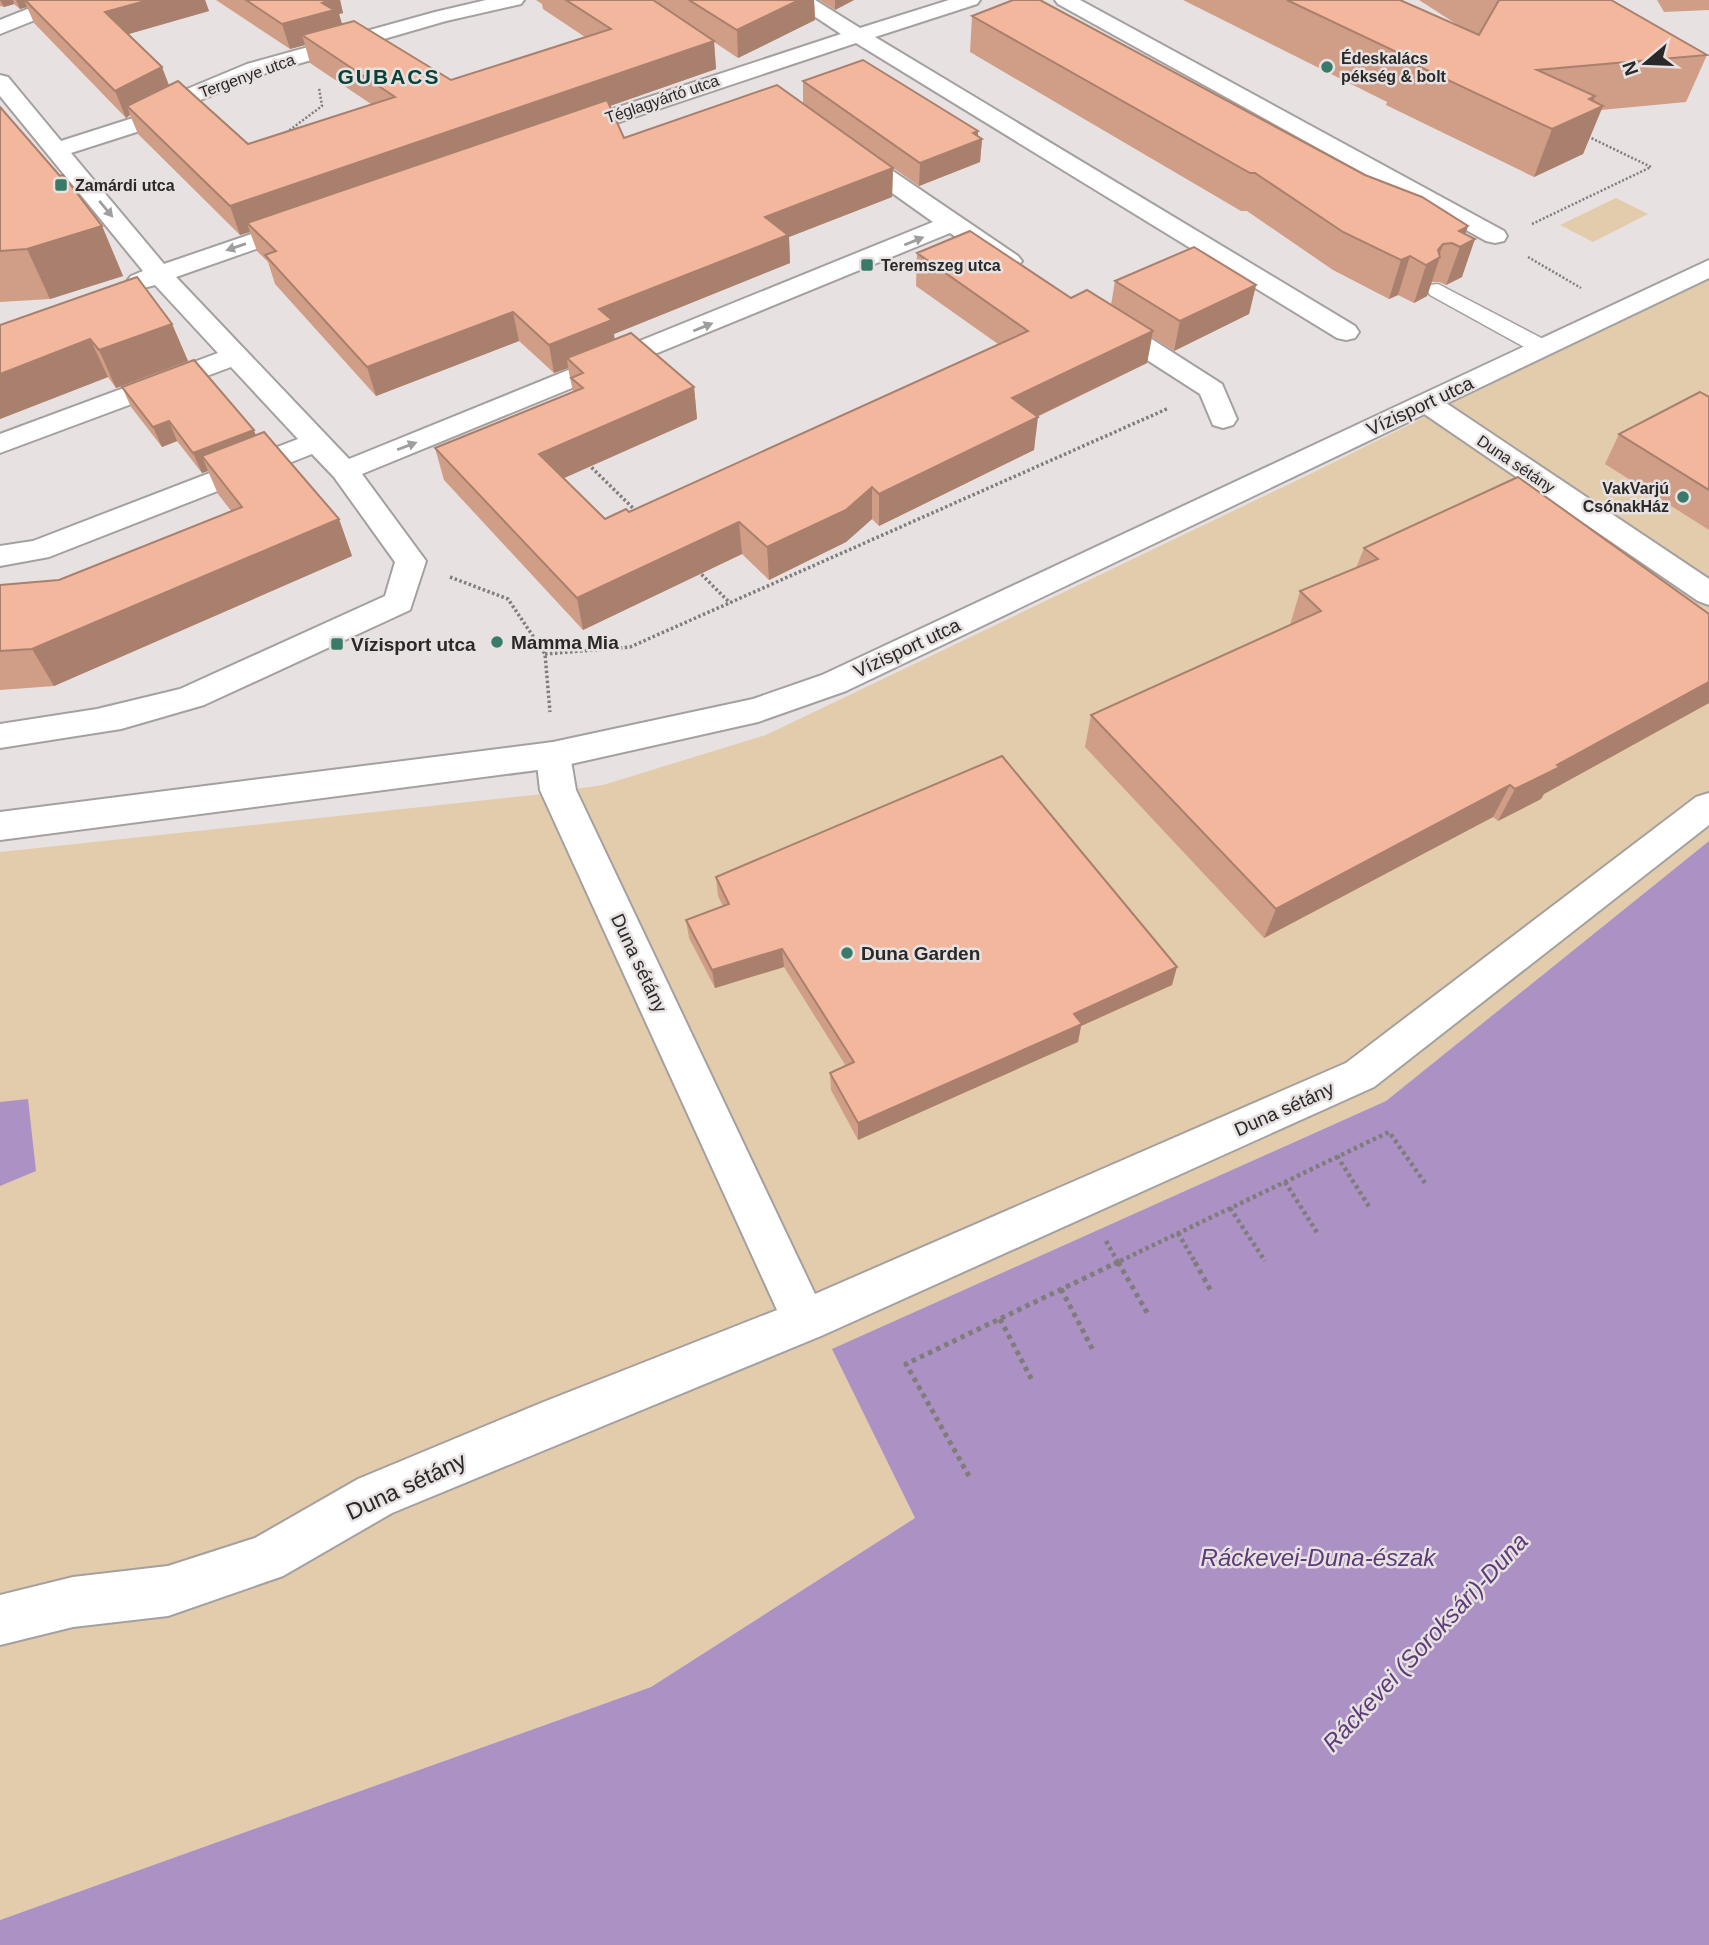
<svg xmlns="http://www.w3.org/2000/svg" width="1709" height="1945" viewBox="0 0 1709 1945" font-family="Arial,sans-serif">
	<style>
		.green { fill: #e2ccac }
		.water { fill: #ab91c4 }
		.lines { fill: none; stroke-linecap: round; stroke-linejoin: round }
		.service-casing { stroke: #a5a0a0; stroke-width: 3 }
		.pedestrian-casing { stroke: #a5a0a0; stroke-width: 4 }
		.minor-casing { stroke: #a5a0a0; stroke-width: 4 }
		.path-far3 { stroke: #807c7c; stroke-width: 2.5; stroke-dasharray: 2 2; stroke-linecap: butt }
		.path-far2 { stroke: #807c7c; stroke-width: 3.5; stroke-dasharray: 2.5 2.5; stroke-linecap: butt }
		.path-far1 { stroke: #807c7c; stroke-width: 4.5; stroke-dasharray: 3.5 3.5; stroke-linecap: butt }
		.path { stroke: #807c7c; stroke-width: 5; stroke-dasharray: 4.5 4.5; stroke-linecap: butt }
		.service { fill: #fff; fill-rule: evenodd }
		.pedestrian { fill: #fff; fill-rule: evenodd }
		.minor { fill: #fff; fill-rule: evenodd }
		.wall { fill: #d09d86 }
		.shaded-wall { fill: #a9806d }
		.building { fill: #f2b79c; stroke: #a9806d; stroke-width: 2 }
		.oneway { fill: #9f9e9e }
		.poi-dot { fill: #397a69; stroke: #e7e1e1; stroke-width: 2.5 }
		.labels { text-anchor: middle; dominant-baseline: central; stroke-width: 5; stroke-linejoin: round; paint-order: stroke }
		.far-poi-label { font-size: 16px; font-weight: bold; fill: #2a2828; stroke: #e7e1e1; text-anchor: start }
		.far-street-label { font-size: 16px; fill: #2a2828; stroke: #e7e1e1 }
		.street-label { font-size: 19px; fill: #2a2828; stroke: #e7e1e1 }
		.poi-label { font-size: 19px; font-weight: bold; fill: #2a2828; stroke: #e7e1e1; text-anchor: start }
		.far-district-label { font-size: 21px; font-weight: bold; letter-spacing: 2px; fill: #094236; stroke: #e7e1e1 }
		.near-street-label { font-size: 23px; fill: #2a2828; stroke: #e7e1e1 }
		.near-water-label { font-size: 24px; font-style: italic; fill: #5d3a7a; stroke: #e7e1e1 }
	</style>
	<rect width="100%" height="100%" fill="#e7e1e1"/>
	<g class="green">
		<path d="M1616 198 1648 214 1593 242 1560 225Z"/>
		<path d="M1709 276V841L1386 1101 833 1349 915 1518 651 1687 0 1920V852L534 795 603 785 766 735 1306 476Z"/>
	</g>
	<g class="water">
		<path d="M1709 841V1945H0V1920L651 1687 915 1518 832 1349 1386 1101Z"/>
		<path d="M28 1099 36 1171 0 1186V1102Z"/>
	</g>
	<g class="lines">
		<defs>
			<path id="service" d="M1438 284 1551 343 1554 348 1551 353H1535L1430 295 1427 290 1430 285Z"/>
			<g id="pedestrian">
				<path d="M1055 0H1080L1504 231 1507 236 1504 241 1495 243 1486 241 1058 4Z"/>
				<path d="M1427 395 1437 397 1709 579V605L1698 601 1417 409 1413 403 1417 397Z"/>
				<path d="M553 742 565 746 570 755 576 790 815 1294 1346 1063 1696 797 1709 793V825L1374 1087 821 1336 392 1513 283 1576 168 1616 73 1627 0 1645V1595L73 1577 168 1566 255 1538 358 1479 541 1403 777 1310 540 790 536 755 541 746Z"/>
			</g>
			<g id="minor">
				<path d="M50 0H78L75 4 0 34V20Z"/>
				<path d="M486 0H524L521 4 446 21 263 74 191 104 149 128 71 153 164 264 292 220 301 218 310 220 313 225 310 230 176 277 349 459 933 222 843 158 839 153 843 148H859L1018 256 1022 261 1018 266 1009 269 1000 266 950 233 362 474 426 561 410 610 204 705 121 729 0 748V724L97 709 180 689 385 596 395 562 334 477 312 454 49 557 0 566V546L33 541 298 439 231 367 0 453V434L218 353 155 285 140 289 131 286 127 281 131 276 143 271 0 96V75L8 77 61 141 133 118 175 94 247 64 435 12Z"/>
				<path d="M790 0H815L860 28 949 0H980L977 4 875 37 1355 326 1359 332 1355 338 1346 340 1337 338 856 43 574 137H558L554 132 558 127 841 34Z"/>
				<path d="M1709 260V278L846 691 758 722 553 768 0 840V812L553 742 753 699 822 675Z"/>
				<path d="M1105 313 1114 315 1222 384 1237 419 1233 425 1223 428 1213 425 1200 394 1096 327 1092 321 1096 315Z"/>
			</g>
		</defs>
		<use href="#service" class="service-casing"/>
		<use href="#pedestrian" class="pedestrian-casing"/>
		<use href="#minor" class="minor-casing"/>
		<g class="path-far3">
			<path d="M283 135 322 106 319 88"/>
			<path d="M1532 224 1651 167 1585 135"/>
			<path d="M1528 257 1581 288"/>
		</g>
		<g class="path-far2">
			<path d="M588 464 639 514"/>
			<path d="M698 571 730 603"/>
			<path d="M450 577 508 599 545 654 550 712"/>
			<path d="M545 654 630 647 1169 408"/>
		</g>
		<g class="path-far1">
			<path d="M1337 1156 1370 1208"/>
			<path d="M1285 1182 1318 1234"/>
			<path d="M1230 1208 1265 1261"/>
			<path d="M1178 1233 1196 1264"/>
			<path d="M1106 1241 1119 1264"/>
			<path d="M1114 1264 1389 1132 1425 1183"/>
		</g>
		<g class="path">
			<path d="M1118 1262 1149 1316"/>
			<path d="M1195 1262 1211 1291"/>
			<path d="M1061 1289 1094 1352"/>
			<path d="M1000 1319 1032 1380"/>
			<path d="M969 1476 906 1364 1118 1262"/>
		</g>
		<use href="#service" class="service"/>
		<use href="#pedestrian" class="pedestrian"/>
		<use href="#minor" class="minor"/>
	</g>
	<g class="wall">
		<path d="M0 0H205L209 11 128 34 169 85 248 144 371 104 310 63 305 45 290 49 216 0H340L343 13 339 14 342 24 451 80 585 37 543 9 542 4 536 0H814L815 20 738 58 714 42 716 69 610 106 624 138 893 168 892 197 789 237 790 263 614 334V339L694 387 697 419 564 478 605 519 629 512 998 344 916 286 917 253 1071 298 1111 305 1115 281 1256 285 1249 314 1174 351 1152 337 1147 363 1037 417 1034 450 879 526 872 519 846 542 769 580 742 554 583 630 444 480 435 448 573 392 568 368 554 373 519 341 376 396 275 284 268 262 257 251 250 232 240 235 138 134 130 115 126 118 34 23 27 7 20 9 14 4 4 7 0 6Z"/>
		<path d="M819 0H854L835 10Z"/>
		<path d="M1183 0H1400L1464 29 1419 0H1611L1707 55 1686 102 1601 110 1583 154 1534 177 1386 105 1387 102Z"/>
		<path d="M1657 0H1709V10L1664 12Z"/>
		<path d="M972 16 1365 175 1468 226 1465 234 1462 277 1446 285 1439 282H1432L1427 296 1414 303 1398 295 1389 299 1333 270 1247 211H1241L970 52Z"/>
		<path d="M803 81 978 131V136L982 139 980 162 919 186 803 104Z"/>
		<path d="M0 107 102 226 123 276 50 299 0 302Z"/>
		<path d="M172 324 188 361 116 388 108 377 0 419V325Z"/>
		<path d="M122 387 256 435 339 519 352 556 54 686 0 690V585L59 580 232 512 218 494 208 471 202 473 177 441 162 447 131 407Z"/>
		<path d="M1709 397V530L1605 464 1619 434Z"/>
		<path d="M1364 548 1709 614V703L1544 794 1541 799 1498 821 1493 817 1264 938 1085 747 1091 715 1290 625 1300 591 1356 568Z"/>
		<path d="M716 877 1172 985 1081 1026 1078 1042 858 1140 831 1090 830 1073 846 1066 784 967 715 988 689 938 686 920 723 906 718 896Z"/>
	</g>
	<g class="shaded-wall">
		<path d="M0 0H13L14 4 4 7Z"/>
		<path d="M16 0H24L27 7 20 9Z"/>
		<path d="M149 0H205L209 11 115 38 105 12Z"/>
		<path d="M328 0H340L343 13 339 14 342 24 302 35 305 45 290 49 282 24Z"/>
		<path d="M799 0H814L815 20 738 58 737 30Z"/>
		<path d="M835 0H854L835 10Z"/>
		<path d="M714 41 716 69 254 230 247 223 250 232 240 235 230 206Z"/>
		<path d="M162 67 172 93 127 106 130 115 126 118 115 91Z"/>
		<path d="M1595 96 1589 112 1603 106 1583 154 1534 177 1552 129 1589 99Z"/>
		<path d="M978 131V140L982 139 980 162 919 186 920 163Z"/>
		<path d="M893 168 892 197 789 237 790 263 614 334 616 348 567 358 568 368 554 373 549 345 599 309 765 217Z"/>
		<path d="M102 226 123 276 50 299 27 249Z"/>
		<path d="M1468 226 1461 247 1475 239 1462 277 1446 285 1460 247 1459 231Z"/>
		<path d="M1443 244 1438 259 1440 257 1427 296 1414 303 1426 265Z"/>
		<path d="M1410 256 1398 295 1389 299 1401 260Z"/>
		<path d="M1256 285 1249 314 1174 351 1180 321Z"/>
		<path d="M513 312 519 341 376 396 367 367Z"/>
		<path d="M172 324 188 361 116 388 99 350Z"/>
		<path d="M1153 331 1147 363 1009 430 1012 398Z"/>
		<path d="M90 339 108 377 0 419V374Z"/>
		<path d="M694 387 697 419 546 486 539 454Z"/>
		<path d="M1038 417 1034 450 879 526V494Z"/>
		<path d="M169 421 177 441 162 447 153 427Z"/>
		<path d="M254 430 261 450 202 456 208 471 202 473 193 453Z"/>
		<path d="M872 487V519L846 542 769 580 767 547Z"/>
		<path d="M339 519 352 556 54 686 32 649Z"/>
		<path d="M739 522 742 554 583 630 577 598Z"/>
		<path d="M1709 682V703L1544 794 1541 799 1498 821 1515 789Z"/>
		<path d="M1510 785 1493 817 1264 938 1276 909Z"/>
		<path d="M782 949 784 967 715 988 712 970Z"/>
		<path d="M1177 967 1172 985 1081 1026 1078 1042 858 1140V1123L1074 1014Z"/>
	</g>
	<g class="building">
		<path d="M25 0H149L105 12 162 67 115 91Z"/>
		<path d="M246 0H330L322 3 334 10 282 24Z"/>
		<path d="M566 0H653L714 41 230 206 127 106 178 81 248 144 395 97 302 35 354 21 451 80 611 29Z"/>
		<path d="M689 0H799L737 30Z"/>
		<path d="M1013 0H1040L1365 175 1422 197 1468 226 1459 231 1475 239 1460 247 1452 243 1443 244 1438 250 1440 257 1426 265 1410 256 1401 260 1343 232 1255 173H1250L972 16Z"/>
		<path d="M1287 0H1400L1479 35 1499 0H1611L1707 55 1537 70 1595 96 1589 99 1603 106 1552 129 1399 57 1403 55Z"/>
		<path d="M863 60 978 131 973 133 982 139 920 163 803 81Z"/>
		<path d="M777 85 893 168 765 217 788 235 599 309 612 320 549 345 513 312 367 367 265 255 276 251 247 223 607 100 624 138Z"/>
		<path d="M0 107 60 176 63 175 102 226 27 249 0 251Z"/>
		<path d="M970 231 1071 298 1087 290 1153 331 1012 398 1038 417 879 494 872 487 846 510 767 547 739 522 577 598 435 448 583 388 571 378 583 373 567 358 631 333 694 387 539 454 605 519 626 509 629 512 1028 331 917 253Z"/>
		<path d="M1194 247 1256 285 1180 321 1115 281Z"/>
		<path d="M137 277 172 324 99 350 90 339 0 374V325Z"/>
		<path d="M194 360 254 430 193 453 169 421 153 427 122 387Z"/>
		<path d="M1700 392 1709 397V490L1619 434Z"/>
		<path d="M264 432 339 519 32 649 0 651V585L59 580 242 507 202 456Z"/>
		<path d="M1518 477 1709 614V682L1557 765 1560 767 1515 789 1510 785 1276 909 1091 715 1321 611 1300 591 1378 559 1364 548Z"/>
		<path d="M1002 756 1177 967 1074 1014 1082 1024 858 1123 830 1073 854 1062 782 949 712 970 686 920 729 904 716 877Z"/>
	</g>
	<defs><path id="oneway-solid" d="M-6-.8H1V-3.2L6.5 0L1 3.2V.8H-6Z" transform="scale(1.75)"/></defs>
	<g class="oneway">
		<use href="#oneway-solid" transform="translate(106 209) rotate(50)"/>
		<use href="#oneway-solid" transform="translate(914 241) rotate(-22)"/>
		<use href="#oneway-solid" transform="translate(236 247) rotate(161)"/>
		<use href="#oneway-solid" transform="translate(703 327) rotate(-22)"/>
		<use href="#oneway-solid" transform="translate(407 446) rotate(-21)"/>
	</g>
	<g class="poi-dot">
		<circle cx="1327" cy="67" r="7"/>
		<rect x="54" y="178" width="14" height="14" rx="3.5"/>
		<rect x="860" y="258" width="14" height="14" rx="3.5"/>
		<circle cx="1683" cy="497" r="7"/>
		<circle cx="497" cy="642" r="7"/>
		<rect x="330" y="637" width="14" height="14" rx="3.5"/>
		<circle cx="847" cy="953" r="7"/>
	</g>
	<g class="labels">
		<g class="far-poi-label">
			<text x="1341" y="58">Édeskalács<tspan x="1341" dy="18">pékség &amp; bolt</tspan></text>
			<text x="75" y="185">Zamárdi utca</text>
			<text x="881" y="265">Teremszeg utca</text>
			<text x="1669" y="488" text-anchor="end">VakVarjú<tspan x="1669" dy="18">CsónakHáz</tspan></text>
		</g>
		<g class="far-street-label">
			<text transform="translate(247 76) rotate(-20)">Tergenye utca</text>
			<text transform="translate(662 99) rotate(-19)">Téglagyártó utca</text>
			<text transform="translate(1516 464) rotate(34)">Duna sétány</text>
		</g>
		<g class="street-label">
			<text transform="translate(1420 406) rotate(-25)">Vízisport utca</text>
			<text transform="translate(907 648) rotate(-25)">Vízisport utca</text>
			<text transform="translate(639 963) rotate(65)">Duna sétány</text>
			<text transform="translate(1284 1109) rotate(-24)">Duna sétány</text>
		</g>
		<g class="poi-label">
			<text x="511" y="642">Mamma Mia</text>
			<text x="351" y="644">Vízisport utca</text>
			<text x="861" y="953">Duna Garden</text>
		</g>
		<g class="far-district-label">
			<text x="389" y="76">GUBACS</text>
		</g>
		<g class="near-street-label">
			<text transform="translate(406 1486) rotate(-25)">Duna sétány</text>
		</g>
		<g class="near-water-label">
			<text x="1318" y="1557">Ráckevei-Duna-észak</text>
			<text transform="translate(1425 1642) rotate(-47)">Ráckevei (Soroksári)-Duna</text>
		</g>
	</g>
	<g transform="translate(1646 63) rotate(251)" stroke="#e7e1e1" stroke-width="5" paint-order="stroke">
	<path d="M0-5L12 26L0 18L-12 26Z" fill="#2a2828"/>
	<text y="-10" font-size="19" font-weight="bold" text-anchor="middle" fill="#2a2828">N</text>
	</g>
</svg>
